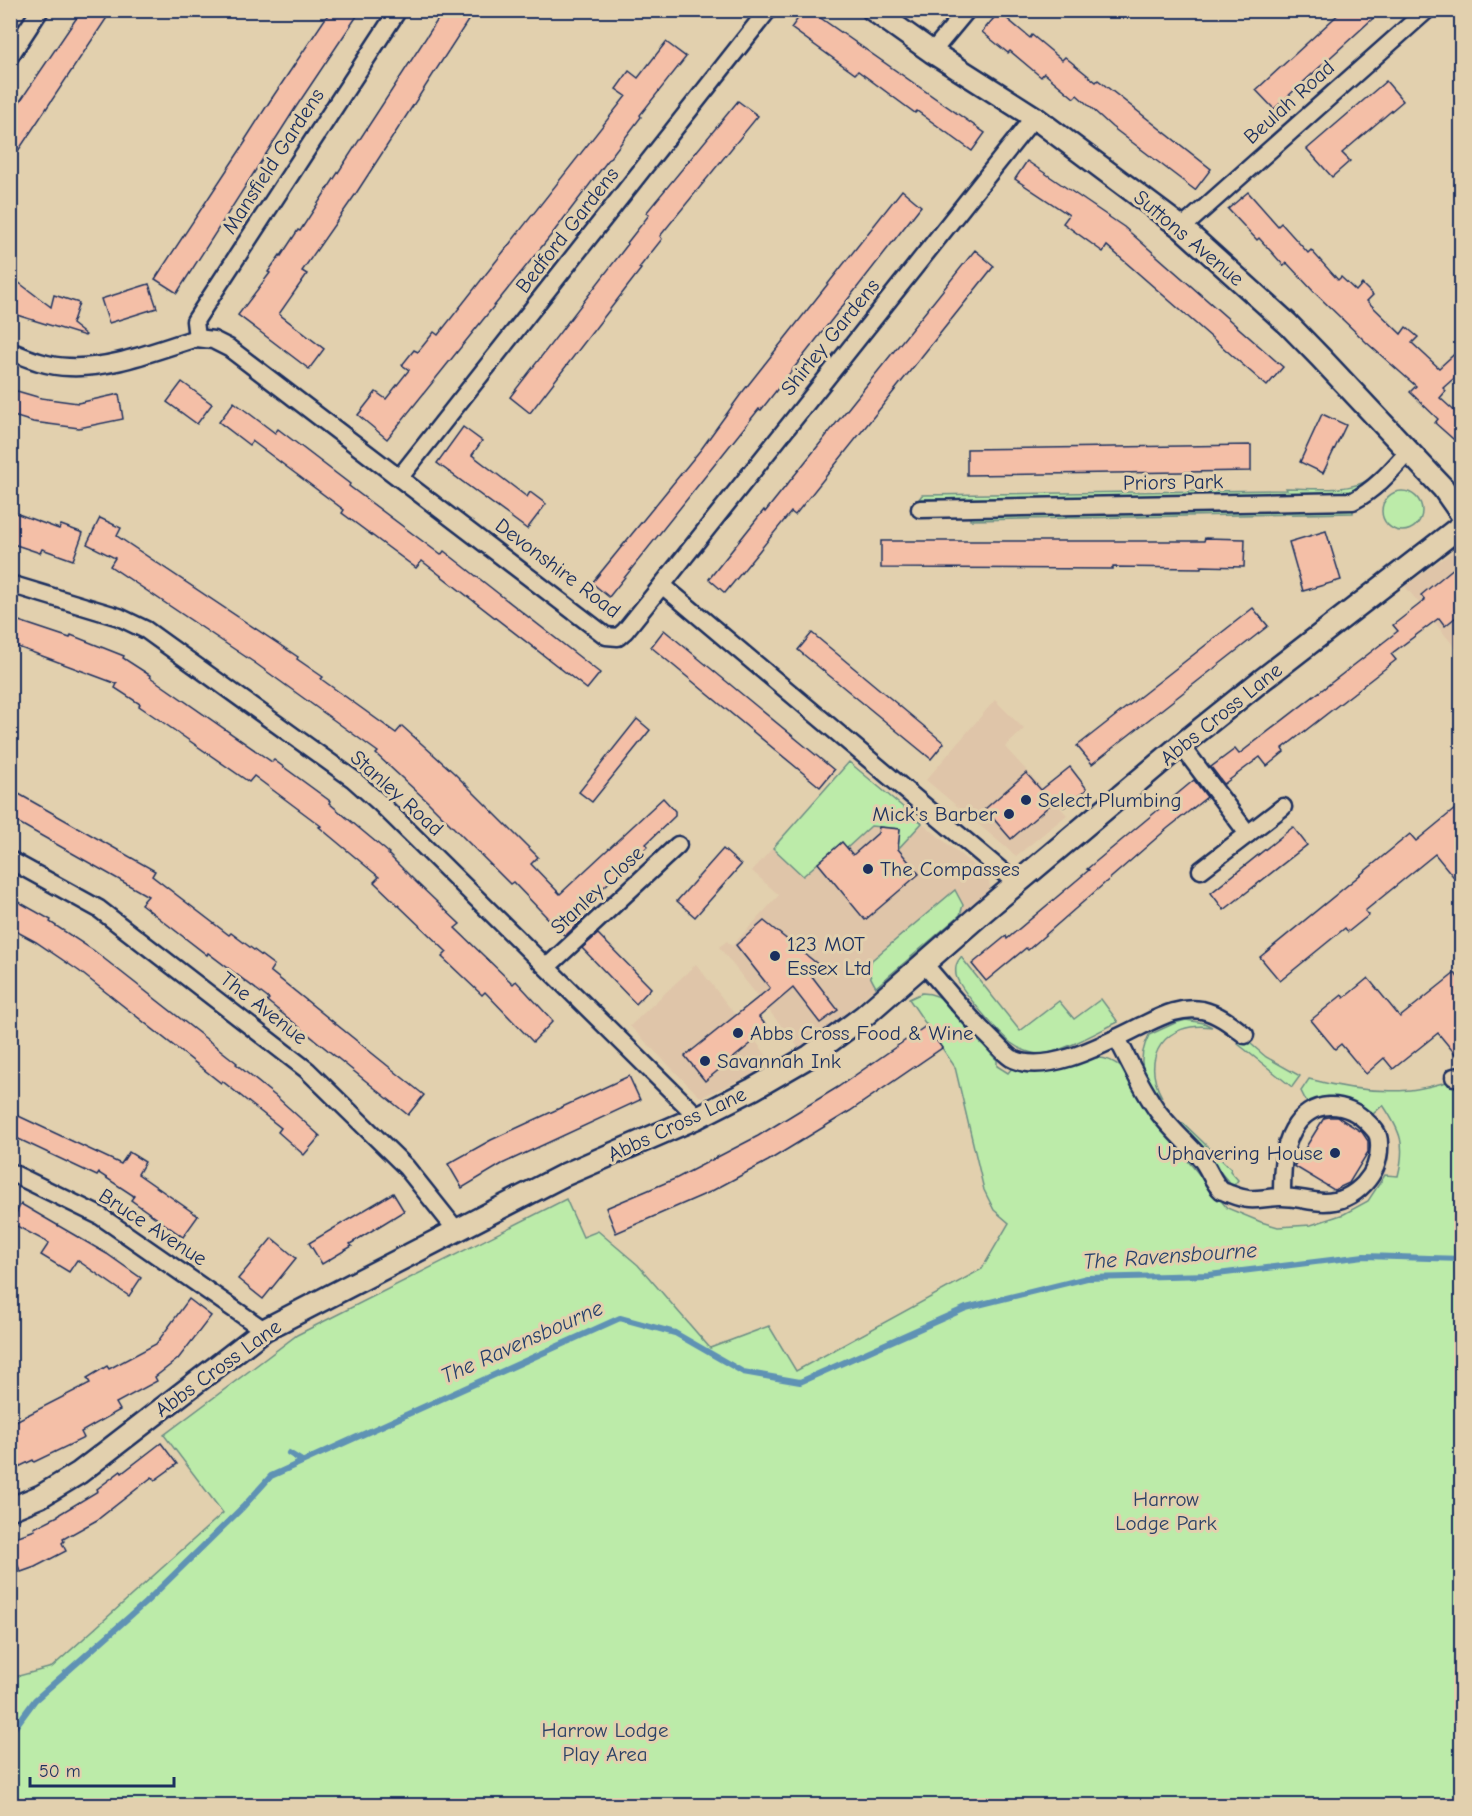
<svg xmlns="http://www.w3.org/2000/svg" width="1472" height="1816" viewBox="0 0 1472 1816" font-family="'Comic Neue',sans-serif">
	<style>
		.built { fill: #dfc5a9 }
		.green { fill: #bceba9; stroke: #6c8d84; stroke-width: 1.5 }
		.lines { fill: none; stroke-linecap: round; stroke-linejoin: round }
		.stream { stroke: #5f92b4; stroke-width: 6 }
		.building { fill: #f4bfa7; stroke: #1b2f5e; stroke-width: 1.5 }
		.minor-casing { stroke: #1b2f5e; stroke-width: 21 }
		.tertiary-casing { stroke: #1b2f5e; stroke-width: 26 }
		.minor { stroke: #e2d0ae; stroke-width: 16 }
		.tertiary { stroke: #e2d0ae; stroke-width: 21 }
		.poi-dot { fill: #1b2f5e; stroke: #e2d0ae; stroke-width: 2 }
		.labels { text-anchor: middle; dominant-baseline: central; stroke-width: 6; stroke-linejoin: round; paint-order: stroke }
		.street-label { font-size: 21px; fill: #1b2f5e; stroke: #e2d0ae }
		.poi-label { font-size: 21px; fill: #1b2f5e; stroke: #e2d0ae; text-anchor: start }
		.park-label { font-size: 21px; fill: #2b4266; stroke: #e2d0ae }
		.water-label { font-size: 22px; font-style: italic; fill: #26406c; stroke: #e2d0ae }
	</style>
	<rect width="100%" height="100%" fill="#e2d0ae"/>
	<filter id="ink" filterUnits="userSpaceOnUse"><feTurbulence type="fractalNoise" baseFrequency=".0167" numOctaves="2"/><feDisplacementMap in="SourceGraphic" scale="12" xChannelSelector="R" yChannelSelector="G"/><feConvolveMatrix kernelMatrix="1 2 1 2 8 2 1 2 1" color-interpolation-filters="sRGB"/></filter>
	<g filter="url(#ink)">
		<g class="built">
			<path d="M1461 545V649L1458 651 1405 586Z"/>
			<path d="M995 700 1024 729 1005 747 1067 815 1016 856 926 780Z"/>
			<path d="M849 762 985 875 989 881 990 887 987 893 801 1051 719 947 727 941 732 946 779 895 752 871Z"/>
			<path d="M696 964 774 1065 702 1097 699 1096 630 1026Z"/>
		</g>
		<g class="green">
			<path d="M1369 479 1356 492 1336 495 919 499 922 495 1287 490 1286 488C1311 488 1349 493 1369 479Z"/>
			<circle cx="1402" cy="511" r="20"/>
			<path d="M1353 509V513L970 520V517Z"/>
			<path d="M849 762 922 823 898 849 900 829 871 826 847 848 842 842 803 876 773 848Z"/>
			<path d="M955 890 963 905 960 915 876 987C870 977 866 971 872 960Z"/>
			<path d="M961 957 1020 1031 1059 1001 1074 1019 1101 999 1118 1022C1099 1031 1061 1053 1041 1054 1031 1054 1019 1049 1011 1043 999 1033 958 988 956 975 955 967 956 963 961 957Z"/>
			<path d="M922 993C957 993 973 1039 997 1060V1066L1008 1073 1012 1068C1023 1071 1033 1073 1045 1072 1074 1069 1095 1044 1122 1068L1149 1114 1227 1208 1261 1222 1278 1227 1311 1225 1344 1214 1368 1201 1385 1175 1398 1176C1406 1144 1401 1132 1383 1105L1373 1114C1349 1096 1336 1094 1308 1105L1301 1091 1309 1079C1342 1088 1376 1093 1410 1090 1424 1089 1438 1084 1451 1081L1453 1086 1461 1087V1805L11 1806V1678L52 1667 223 1513 164 1435 297 1335 566 1199 583 1237 598 1231 638 1265 710 1348 769 1326 796 1371 982 1269 1009 1223 994 1210 984 1190 955 1067 909 999Z"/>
			<path d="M1186 1020 1204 1023 1212 1027C1166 1020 1139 1057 1162 1097 1141 1078 1136 1061 1149 1035L1175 1023Z"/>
			<path d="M1244 1038 1266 1057 1300 1076 1292 1087 1238 1044Z"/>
			<path d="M1183 1123 1231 1169 1230 1171 1238 1180 1233 1187 1180 1125Z"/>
		</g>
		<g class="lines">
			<g class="stream">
				<path d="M289 1453 302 1461"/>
				<path d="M10 1734 35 1700 145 1603 243 1507 271 1476 620 1318 675 1333 743 1372 800 1382 966 1308 1087 1278 1209 1275 1364 1256 1462 1259"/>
			</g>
		</g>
		<g class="building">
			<path d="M82 10H112L10 163V116Z"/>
			<path d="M331 10H361L296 107 177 293 155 279 246 141 245 140 270 101Z"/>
			<path d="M444 10H463L471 16 355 195 302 271 307 274 279 314 324 349 309 369 238 315 270 273 268 272 280 255 281 256 298 230 300 231Z"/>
			<path d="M804 10H809L985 133 972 151 917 111 915 113 858 71 855 74 791 28Z"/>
			<path d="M1343 10H1382L1274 109 1256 90Z"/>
			<path d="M999 12 1030 38 1032 35 1062 60 1065 57 1096 82 1098 80 1211 169 1195 190 1112 127 1077 95 1074 98 1044 73 1041 77 1010 51 1008 53 982 32Z"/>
			<path d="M666 42 686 57 640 115 641 117 552 234 387 439 358 415 376 392 386 399 409 370 402 365 414 350 418 352 434 332 438 335 626 96 616 89 629 71 638 78Z"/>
			<path d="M1386 81 1403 101 1342 153 1350 161 1332 177 1307 149Z"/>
			<path d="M738 101 758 116 660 236 662 239 639 268 641 269 530 413 510 397 628 244 627 243 649 215 646 213Z"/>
			<path d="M1027 161 1124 227 1283 367 1267 386 1107 246 1103 252 1063 223 1069 215 1015 179Z"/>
			<path d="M902 190 921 206 761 410 759 409 609 597 592 583 702 448 741 394Z"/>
			<path d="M1248 192 1278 226 1281 223 1308 253 1311 250 1338 280 1341 277 1356 291 1362 284 1373 295 1367 301 1401 334 1406 327 1418 337 1412 343 1439 368 1461 348V372L1443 388 1446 391 1440 398 1461 417V446L1435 423 1438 419 1410 392 1416 386 1367 343 1314 292 1287 263 1284 266 1259 238 1257 240 1228 209Z"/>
			<path d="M975 250 994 266 795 515 791 512 725 593 709 579 764 510 765 512Z"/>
			<path d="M10 276 51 307 54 295 79 303 72 324 86 335 85 336 20 316 10 308Z"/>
			<path d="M149 284 157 308 109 323 101 299Z"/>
			<path d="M182 382 212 404 197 424 167 402Z"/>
			<path d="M10 389 41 398 78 403 119 394 123 419 79 428 33 422 10 415Z"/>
			<path d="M234 402 275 433 278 429 350 484 349 486 441 555 444 551 600 673 587 689 422 561 416 568 342 513 344 510 252 441 249 445 219 422Z"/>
			<path d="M1322 414 1346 425 1323 473 1300 462Z"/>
			<path d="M463 427 482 441 472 455 527 497 530 492 546 504 527 529 437 463Z"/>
			<path d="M1251 445V471L967 475V449Z"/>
			<path d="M10 511 59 529 61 525 83 533 73 560 42 549 40 553 10 543Z"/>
			<path d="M100 518 121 528 117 536 298 657 297 659 323 677 321 679 396 733 402 726 454 773 538 857 531 864 560 894 663 798 675 811V816L646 844 648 846 577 912 584 918 565 936 513 882 510 884 427 801 376 754 378 752 255 663 110 566 115 558 87 544Z"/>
			<path d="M1326 531 1341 580 1303 591 1289 542Z"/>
			<path d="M1205 538 1245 539 1244 567 1201 566V568L1113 567V569L881 568V541H1204Z"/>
			<path d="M1461 562V613L1445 626 1439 618 1391 654 1396 660 1282 749 1284 752 1267 766 1260 757 1224 784 1211 767 1235 749 1239 754 1398 631 1393 625 1425 600 1421 595Z"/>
			<path d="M1253 608 1268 626 1092 764 1077 746Z"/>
			<path d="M10 618 70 638 71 635 124 656 123 658 151 676 150 677 272 762 274 760 330 801 329 803 389 853 388 854 417 883 460 924 455 928 513 984 516 981 553 1021 533 1042 485 992 482 995 442 957 447 952 374 882 379 877 319 827 321 826 254 776 249 782 158 719 139 706 140 704 115 688 117 684 10 644Z"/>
			<path d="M664 630 834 770 820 787 651 647Z"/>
			<path d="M812 633 944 743 931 759 798 650Z"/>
			<path d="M637 719 650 730 592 802 579 792Z"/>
			<path d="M1070 767 1087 789 1064 807 1057 799 1011 839 985 809 1026 773 1041 790Z"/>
			<path d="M1194 780 1207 797 1168 828 1028 950 1026 948 986 981 972 964 1006 936 1007 939 1089 870 1087 869Z"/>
			<path d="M10 789 155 871 152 876 229 935 231 933 274 965 270 971 424 1095 408 1115 267 1001 269 999 208 953 207 955 141 904 148 896 10 818Z"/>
			<path d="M1461 804V886L1435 854 1365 911 1369 915 1348 932 1345 928 1280 981 1260 957 1410 834 1416 841Z"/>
			<path d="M879 827 900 829 898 849 919 874 865 920 818 863 842 842 853 855 878 833Z"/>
			<path d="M1293 827 1307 845 1224 910 1211 893Z"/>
			<path d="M723 849 741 865 695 917 677 901Z"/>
			<path d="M10 897 51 920 50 922 93 950 237 1063 236 1064 279 1099 320 1136 304 1155 278 1132 281 1128 222 1081 221 1083 79 971 36 942 10 928Z"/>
			<path d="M764 921 820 966 811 975 838 1010 820 1023 793 988 759 1017 769 1029 705 1081 685 1056 770 988 736 945Z"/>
			<path d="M598 934 651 988 636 1004 582 948Z"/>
			<path d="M1455 973 1461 982V1061L1438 1033 1393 1069 1384 1058 1366 1074 1341 1044 1335 1049 1311 1020 1342 995 1344 998 1368 978 1400 1017Z"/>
			<path d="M926 1026 942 1048 850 1111 768 1161 710 1192 616 1233 606 1208 677 1178 758 1136 838 1087Z"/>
			<path d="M629 1076 640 1100 502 1164 462 1188 448 1164 491 1140Z"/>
			<path d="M10 1112 121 1164 129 1152 145 1162 138 1174 198 1216 183 1237 131 1200 134 1196 99 1173 97 1176 10 1135Z"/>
			<path d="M1329 1117H1338L1362 1132 1368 1141V1152L1349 1183 1334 1190 1294 1166 1324 1118Z"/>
			<path d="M393 1193 404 1211 350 1244 352 1246 322 1264 309 1243Z"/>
			<path d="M21 1204 107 1254 141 1278 129 1296 77 1260 69 1272 41 1255 49 1243 11 1223Z"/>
			<path d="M272 1238 296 1258 263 1299 238 1279Z"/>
			<path d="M189 1299 211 1316 178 1359 155 1377 157 1381 116 1403 120 1410 81 1432 84 1438 34 1462 33 1460 10 1471V1424L90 1383 87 1378 107 1366 109 1369 156 1344Z"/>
			<path d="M161 1443 177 1464 155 1480 152 1477 97 1520 63 1539 64 1541 62 1543 66 1551 35 1567 21 1572 17 1564H15L10 1552V1539L35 1530 34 1528 58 1516V1515L98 1491 97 1489 121 1471 122 1473Z"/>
		</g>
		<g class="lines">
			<defs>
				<g id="minor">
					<path d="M932 52 967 10"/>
					<path d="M10 56 40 10"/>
					<path d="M1182 228 1427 10"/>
					<path d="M197 338 195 321 398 10"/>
					<path d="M10 351C29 359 49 367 69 367 112 369 156 350 197 338L213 340 229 348 606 636 618 637 625 631 662 585 1016 883"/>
					<path d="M400 477 768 10"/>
					<path d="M920 509 1353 501C1376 489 1391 471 1408 452"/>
					<path d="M10 584 119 617 146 630 353 779 381 804 698 1117"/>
					<path d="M662 585 1034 117"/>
					<path d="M1181 745 1248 834"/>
					<path d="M10 860 99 909 307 1070 406 1167 457 1231"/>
					<path d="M1201 870 1283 807"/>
					<path d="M924 964C946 989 967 1016 991 1039 997 1045 1004 1053 1011 1058 1046 1077 1108 1042 1141 1026 1160 1017 1179 1006 1202 1010 1219 1014 1232 1025 1245 1035"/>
					<path d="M547 967 678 845"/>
					<path d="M1117 1038C1130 1063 1142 1090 1159 1113 1172 1130 1188 1144 1202 1160 1209 1169 1213 1183 1222 1191 1223 1191 1230 1194 1230 1194 1253 1203 1257 1198 1279 1197 1294 1196 1309 1202 1324 1202 1355 1202 1381 1174 1379 1143 1379 1134 1375 1130 1369 1124 1346 1099 1310 1099 1293 1130 1282 1149 1282 1175 1282 1197"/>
					<path d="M1454 1077 1462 1076"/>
					<path d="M10 1172 100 1216 264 1330"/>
				</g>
				<g id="tertiary">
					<path d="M873 10 932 52 1034 117 1182 228 1288 324 1321 358 1443 488 1462 515"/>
					<path d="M10 1509 41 1496 79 1473 264 1330 564 1175 698 1117 753 1089 810 1056 864 1016 984 911 1181 745 1262 680 1462 525"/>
				</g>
			</defs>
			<use href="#minor" class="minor-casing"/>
			<use href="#tertiary" class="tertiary-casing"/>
			<use href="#minor" class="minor"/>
			<use href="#tertiary" class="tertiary"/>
		</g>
	</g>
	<g class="poi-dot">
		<circle cx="1026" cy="800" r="6"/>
		<circle cx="1009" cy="814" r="6"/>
		<circle cx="868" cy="869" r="6"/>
		<circle cx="775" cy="956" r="6"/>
		<circle cx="738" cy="1033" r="6"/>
		<circle cx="705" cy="1061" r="6"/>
		<circle cx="1335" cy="1153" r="6"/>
	</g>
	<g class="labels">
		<g class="street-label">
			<text transform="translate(1289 102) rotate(-42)">Beulah Road</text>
			<text transform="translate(273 161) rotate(-57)">Mansfield Gardens</text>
			<text transform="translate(567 230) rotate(-52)">Bedford Gardens</text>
			<text transform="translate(1189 238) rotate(40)">Suttons Avenue</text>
			<text transform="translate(830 337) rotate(-51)">Shirley Gardens</text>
			<text transform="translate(1173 482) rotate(-1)">Priors Park</text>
			<text transform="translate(558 568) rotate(37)">Devonshire Road</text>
			<text transform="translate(1221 714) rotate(-39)">Abbs Cross Lane</text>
			<text transform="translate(397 793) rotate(42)">Stanley Road</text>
			<text transform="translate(597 890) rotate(-43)">Stanley Close</text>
			<text transform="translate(264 1008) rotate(38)">The Avenue</text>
			<text transform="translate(677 1124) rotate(-25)">Abbs Cross Lane</text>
			<text transform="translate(153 1227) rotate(33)">Bruce Avenue</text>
			<text transform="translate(218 1368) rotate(-36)">Abbs Cross Lane</text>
		</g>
		<g class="poi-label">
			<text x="1038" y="800">Select Plumbing</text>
			<text x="997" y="814" text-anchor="end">Mick's Barber</text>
			<text x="880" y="869">The Compasses</text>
			<text x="787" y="944">123 MOT<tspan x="787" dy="24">Essex Ltd</tspan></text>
			<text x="750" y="1033">Abbs Cross Food &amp; Wine</text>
			<text x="717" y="1061">Savannah Ink</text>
			<text x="1323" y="1153" text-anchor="end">Uphavering House</text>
		</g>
		<g class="park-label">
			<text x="1166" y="1499">Harrow<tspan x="1166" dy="24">Lodge Park</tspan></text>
			<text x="605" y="1730">Harrow Lodge<tspan x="605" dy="24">Play Area</tspan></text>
		</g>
		<g class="water-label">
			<text transform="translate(1170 1256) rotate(-4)">The Ravensbourne</text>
			<text transform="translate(522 1342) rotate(-24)">The Ravensbourne</text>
		</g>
	</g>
	<rect width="1472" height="1816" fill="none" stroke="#e2d0ae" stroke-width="36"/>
	<rect x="18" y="18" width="1436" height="1780" fill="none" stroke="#1b2f5e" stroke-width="2" filter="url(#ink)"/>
	<path d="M30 1777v9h144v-9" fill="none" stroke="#1b2f5e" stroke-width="3"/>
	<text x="39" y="1777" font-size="18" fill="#1b2f5e" stroke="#e2d0ae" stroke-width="4.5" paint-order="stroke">50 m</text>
</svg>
